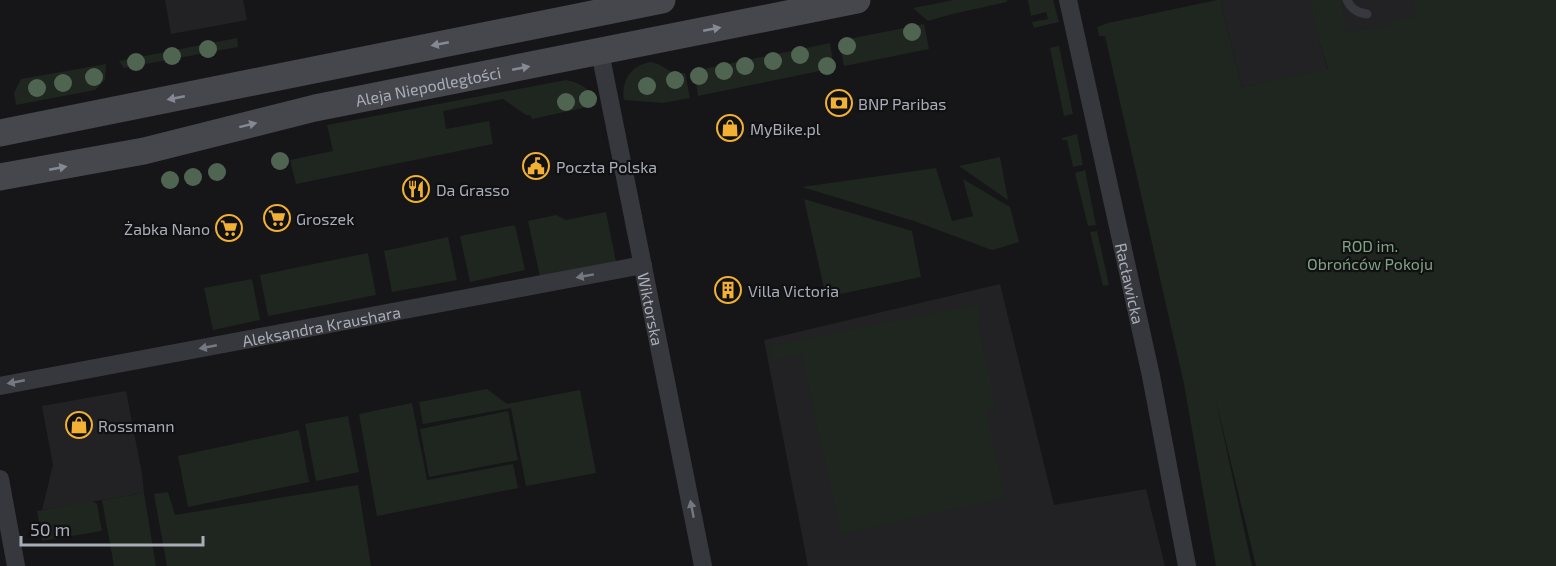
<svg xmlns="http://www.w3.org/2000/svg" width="1556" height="566" viewBox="0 0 1556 566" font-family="'Exo 2',sans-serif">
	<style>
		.built { fill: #222225 }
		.green { fill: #1e261f }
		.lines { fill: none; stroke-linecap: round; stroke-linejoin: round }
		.service { stroke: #37383d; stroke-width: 9 }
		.minor { stroke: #37383d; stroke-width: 18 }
		.secondary { stroke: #45474d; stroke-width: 27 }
		.tree { fill: #506452 }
		.oneway { fill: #858993 }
		.oneway2 { fill: #757881 }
		.labels { text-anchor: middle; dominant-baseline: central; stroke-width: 4.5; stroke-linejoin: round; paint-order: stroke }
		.street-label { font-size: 16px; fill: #a8adb8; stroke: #111113 }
		.poi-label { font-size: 16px; fill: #a8adb8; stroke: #111113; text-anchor: start }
		.park-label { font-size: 16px; fill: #7fa381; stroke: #111113 }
	</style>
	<rect width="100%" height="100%" fill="#161618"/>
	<g class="built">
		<path d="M165 0H243L247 20 171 34Z"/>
		<path d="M1220 0H1461L1464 23 1319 40 1328 70 1242 87Z"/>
		<path d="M1000 284 1054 505 1146 489 1165 566H808L764 340Z"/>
		<path d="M126 391 142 474 144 493 42 510 53 465 42 406Z"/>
	</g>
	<g class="green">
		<path d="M954 0H1007V2L952 14 928 21 913 8Z"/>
		<path d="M1028 0H1053L1059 22 1034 28 1032 22 1048 19 1046 12 1031 16Z"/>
		<path d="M1217 0H1220L1242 87 1328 69 1319 40 1310 0H1341L1346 32 1390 26 1389 21 1416 16 1413 0H1556V566H1256L1216 401 1252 566H1216L1184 384 1105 36H1099L1097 27 1108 23Z"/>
		<path d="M924 24 929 49 844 66 839 41Z"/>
		<path d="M237 38 238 47 124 68 119 61Z"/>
		<path d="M830 43 834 68 698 96 694 71Z"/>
		<path d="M1059 46 1073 114 1064 116 1050 48Z"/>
		<path d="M650 62 658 64 675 74 685 73 690 98 663 103 624 100C621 80 631 66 650 62Z"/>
		<path d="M106 64 105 80 95 90 16 105 14 93 21 79Z"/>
		<path d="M566 80C581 83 593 90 597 105L532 119 530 115H526L503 99 443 111 446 129 489 121 493 144 296 184 290 160 333 151 327 125Z"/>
		<path d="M1077 134 1083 165 1073 167 1067 140H1062V138Z"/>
		<path d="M1000 157 1008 200 959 166Z"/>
		<path d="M936 168 952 221 973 216 963 179 1010 207 1019 242 993 250 989 249 914 221 802 187Z"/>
		<path d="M1085 170 1096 225 1088 226 1075 173Z"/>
		<path d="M804 199 912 231 921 277 826 297Z"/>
		<path d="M606 212 616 262 540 277 528 221 556 215 566 220Z"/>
		<path d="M515 225 525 270 470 282 460 236Z"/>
		<path d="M1097 231 1109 285 1103 286 1090 232Z"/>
		<path d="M448 237 457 280 392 292 384 251Z"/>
		<path d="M368 253 376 295 268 316 260 275Z"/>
		<path d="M252 279 260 320 213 330 204 288Z"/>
		<path d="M978 304 981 318 977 319 996 408 986 410 1005 498 841 534 802 355 772 360 769 346Z"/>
		<path d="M487 389 507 404 580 390 596 473 526 486 511 408 423 424 419 402Z"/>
		<path d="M412 403 427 480 513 464 518 488 377 516 359 414Z"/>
		<path d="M508 411 518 460 429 477 420 429Z"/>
		<path d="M348 416 359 472 316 481 305 424Z"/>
		<path d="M299 430 309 482 188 507 178 456Z"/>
		<path d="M358 485 371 566H167L154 494 168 492 175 515Z"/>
		<path d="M144 493 156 566H114L102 500Z"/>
		<path d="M92 501 97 504 102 531 42 541 37 511Z"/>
	</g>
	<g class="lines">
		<path class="service" d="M1347 0C1351 9 1357 13 1367 14"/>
		<g class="minor">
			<path id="s1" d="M1068 0 1151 376 1187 566"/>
			<path id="s2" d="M600 52 703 566"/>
			<path id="s3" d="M0 386 643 265"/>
			<path d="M0 479 16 566"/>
		</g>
		<g class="secondary">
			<path d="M0 133 662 0"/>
			<path id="s4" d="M0 177 144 151 315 108 857 0"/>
		</g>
	</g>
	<g class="tree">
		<circle cx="912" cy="32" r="9"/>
		<circle cx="847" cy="46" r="9"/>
		<circle cx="208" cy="49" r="9"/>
		<circle cx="800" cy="55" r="9"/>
		<circle cx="172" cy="56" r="9"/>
		<circle cx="773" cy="61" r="9"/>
		<circle cx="136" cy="62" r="9"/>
		<circle cx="745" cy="66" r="9"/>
		<circle cx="827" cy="66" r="9"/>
		<circle cx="724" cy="71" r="9"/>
		<circle cx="699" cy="76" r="9"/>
		<circle cx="94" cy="77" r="9"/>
		<circle cx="675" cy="80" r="9"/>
		<circle cx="63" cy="83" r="9"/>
		<circle cx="647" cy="86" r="9"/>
		<circle cx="37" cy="88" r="9"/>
		<circle cx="588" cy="99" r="9"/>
		<circle cx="566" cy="102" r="9"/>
		<circle cx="280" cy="161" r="9"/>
		<circle cx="217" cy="172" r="9"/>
		<circle cx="193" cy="177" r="9"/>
		<circle cx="170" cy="180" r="9"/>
	</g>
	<defs><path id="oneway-solid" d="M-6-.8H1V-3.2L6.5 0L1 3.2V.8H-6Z" transform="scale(1.5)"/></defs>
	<g class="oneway">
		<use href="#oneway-solid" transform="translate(712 29) rotate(-11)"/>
		<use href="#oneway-solid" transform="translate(440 44) rotate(169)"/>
		<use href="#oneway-solid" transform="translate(521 68) rotate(-11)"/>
		<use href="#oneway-solid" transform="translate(176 98) rotate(169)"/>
		<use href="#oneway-solid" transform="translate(248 125) rotate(-14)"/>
		<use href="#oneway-solid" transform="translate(58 168) rotate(-11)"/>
	</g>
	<g class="oneway2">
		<use href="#oneway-solid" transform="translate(585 276) rotate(170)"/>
		<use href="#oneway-solid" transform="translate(208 347) rotate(169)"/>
		<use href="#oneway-solid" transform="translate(16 382) rotate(169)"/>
		<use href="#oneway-solid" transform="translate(692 509) rotate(-101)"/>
	</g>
	<defs>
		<symbol id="bank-ring" viewBox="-11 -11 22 22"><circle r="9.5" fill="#111113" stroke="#f2b134" stroke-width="1.5"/><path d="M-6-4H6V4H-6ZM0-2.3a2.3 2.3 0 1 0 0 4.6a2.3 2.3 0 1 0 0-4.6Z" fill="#f2b134"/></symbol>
		<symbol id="shop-ring" viewBox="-11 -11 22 22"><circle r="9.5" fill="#111113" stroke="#f2b134" stroke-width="1.5"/><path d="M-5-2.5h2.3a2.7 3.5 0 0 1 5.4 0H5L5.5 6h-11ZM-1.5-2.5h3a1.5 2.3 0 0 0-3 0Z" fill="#f2b134"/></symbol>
		<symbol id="civic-ring" viewBox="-11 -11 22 22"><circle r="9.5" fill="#111113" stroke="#f2b134" stroke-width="1.5"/><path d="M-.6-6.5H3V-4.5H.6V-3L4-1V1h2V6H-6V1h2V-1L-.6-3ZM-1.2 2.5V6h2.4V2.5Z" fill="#f2b134"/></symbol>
		<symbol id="restaurant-ring" viewBox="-11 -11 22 22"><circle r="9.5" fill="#111113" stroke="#f2b134" stroke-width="1.5"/><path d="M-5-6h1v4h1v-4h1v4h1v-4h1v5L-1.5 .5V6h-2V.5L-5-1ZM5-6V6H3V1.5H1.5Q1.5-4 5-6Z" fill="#f2b134"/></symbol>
		<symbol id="supermarket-ring" viewBox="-11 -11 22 22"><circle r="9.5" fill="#111113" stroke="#f2b134" stroke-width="1.5"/><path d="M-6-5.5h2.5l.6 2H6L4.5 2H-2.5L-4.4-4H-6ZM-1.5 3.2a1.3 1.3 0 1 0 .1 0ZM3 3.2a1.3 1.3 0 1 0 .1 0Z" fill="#f2b134"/></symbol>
		<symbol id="building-ring" viewBox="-11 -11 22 22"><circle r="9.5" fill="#111113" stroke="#f2b134" stroke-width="1.5"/><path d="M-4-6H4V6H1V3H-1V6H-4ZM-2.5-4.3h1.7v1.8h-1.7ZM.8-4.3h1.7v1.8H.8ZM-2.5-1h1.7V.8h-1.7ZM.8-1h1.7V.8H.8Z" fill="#f2b134"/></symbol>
	</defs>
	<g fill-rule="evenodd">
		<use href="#bank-ring" x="824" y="88" width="30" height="30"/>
		<use href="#shop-ring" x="715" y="113" width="30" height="30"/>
		<use href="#civic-ring" x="521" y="151" width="30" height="30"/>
		<use href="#restaurant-ring" x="401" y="174" width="30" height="30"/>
		<use href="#supermarket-ring" x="262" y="203" width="30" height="30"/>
		<use href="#supermarket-ring" x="214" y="213" width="30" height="30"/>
		<use href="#building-ring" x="713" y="275" width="30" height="30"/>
		<use href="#shop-ring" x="64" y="410" width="30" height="30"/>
	</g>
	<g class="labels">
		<g class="street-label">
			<text stroke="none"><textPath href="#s4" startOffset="438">Aleja Niepodległości</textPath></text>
			<text stroke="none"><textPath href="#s1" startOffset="290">Racławicka</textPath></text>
			<text stroke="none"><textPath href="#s2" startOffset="262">Wiktorska</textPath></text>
			<text stroke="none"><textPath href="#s3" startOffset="327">Aleksandra Kraushara</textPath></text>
		</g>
		<g class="poi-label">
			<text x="858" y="103">BNP Paribas</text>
			<text x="750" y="128">MyBike.pl</text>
			<text x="556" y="166">Poczta Polska</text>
			<text x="436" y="189">Da Grasso</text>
			<text x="296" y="218">Groszek</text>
			<text x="210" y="228" text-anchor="end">Żabka Nano</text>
			<text x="748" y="290">Villa Victoria</text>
			<text x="98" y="425">Rossmann</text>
		</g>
		<g class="park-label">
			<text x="1370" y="245">ROD im.<tspan x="1370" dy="18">Obrońców Pokoju</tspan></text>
		</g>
	</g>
	<path d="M21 536v9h182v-9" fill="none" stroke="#a8adb8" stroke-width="3"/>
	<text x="30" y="536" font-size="18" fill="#a8adb8" stroke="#111113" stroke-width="4.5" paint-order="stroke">50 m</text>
</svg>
